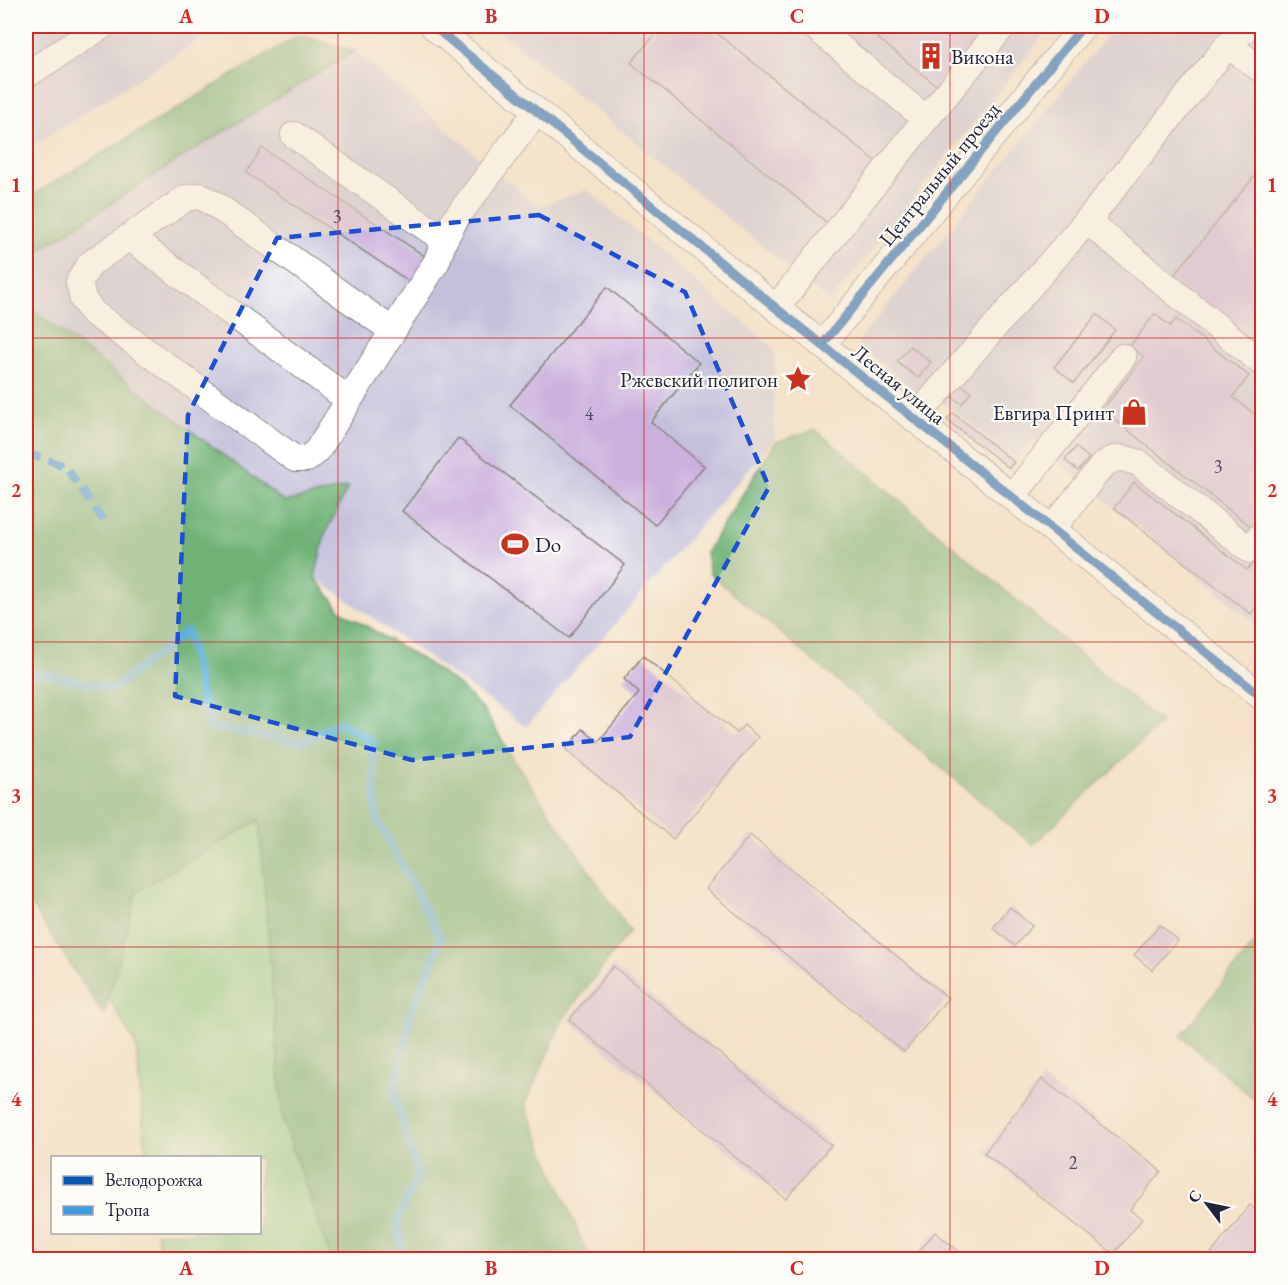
<svg xmlns="http://www.w3.org/2000/svg" width="1288" height="1285" viewBox="0 0 1288 1285" font-family="'EB Garamond',serif">
	<style>
		.industrial { fill: #c4c0db }
		.green { fill: #8bd08a; stroke: #567962; stroke-width: 1.5 }
		.forest { fill: #70b276; stroke: #496a58; stroke-width: 1.5 }
		.lines { fill: none; stroke-linecap: round; stroke-linejoin: round }
		.stream { stroke: #5cb0d8; stroke-width: 8 }
		.building { fill: #cbafdd }
		.minor-casing { stroke: #8b8282; stroke-width: 28 }
		.minor { stroke: #fff; stroke-width: 26 }
		.quiet { stroke: #3c9ce2; stroke-width: 8; stroke-dasharray: 15 8; stroke-linecap: butt }
		.cycleway-casing { stroke: #fdfcf7; stroke-width: 13 }
		.cycleway { stroke: #0057b8; stroke-width: 9 }
		.marked { fill: none; stroke: #1d4ed8; stroke-width: 4.5; stroke-dasharray: 12 8; stroke-linejoin: round }
		.grid { fill: none; stroke: #d62828; stroke-width: 1.5; stroke-opacity: 0.55 }
		.labels { text-anchor: middle; dominant-baseline: central; stroke-width: 4.5; stroke-linejoin: round; paint-order: stroke }
		.number-label { font-size: 18px; fill: #4c4564 }
		.poi-label { font-size: 21px; fill: #22223b; stroke: #fdfcf7; text-anchor: start }
		.street-label { font-size: 21px; fill: #22223b; stroke: #fdfcf7 }
		.neatline { fill: none; stroke: #d62828; stroke-width: 2 }
		.grid-label { font-size: 20px; text-anchor: middle; font-weight: bold; fill: #d62828 }
	</style>
	<rect width="100%" height="100%" fill="#fdfcf7"/>
	<filter id="ink" filterUnits="userSpaceOnUse"><feTurbulence type="fractalNoise" baseFrequency=".0167" numOctaves="2"/><feDisplacementMap in="SourceGraphic" scale="12" xChannelSelector="R" yChannelSelector="G"/><feConvolveMatrix kernelMatrix="1 2 1 2 8 2 1 2 1" color-interpolation-filters="sRGB"/></filter>
	<filter id="wash" filterUnits="userSpaceOnUse"><feTurbulence type="fractalNoise" baseFrequency=".008" numOctaves="4" result="noise"/><feDisplacementMap in="SourceGraphic" scale="24" xChannelSelector="R" yChannelSelector="G"/><feGaussianBlur stdDeviation="1.35" result="paint"/><feColorMatrix in="noise" values="0 0 0 0 0 0 0 0 0 0 0 0 0 0 0 0 0 1.4 0 .05"/><feComposite in="paint" operator="in"/></filter>
	<g filter="url(#wash)">
		<rect width="100%" height="100%" fill="#f4e2c9"/>
		<g class="industrial">
			<path d="M26 26H221L26 150Z"/>
			<path d="M493 26H1051L830 302Z"/>
			<path d="M1115 26H1262V629L1032 440 1016 460 941 401 928 402 857 343Z"/>
			<path d="M355 51 493 169 539 206 587 190 775 349 773 411 775 439 526 727 315 577 325 534 347 487 285 502 26 305V259L179 159Z"/>
		</g>
		<path class="green" d="M26 698 298 799 331 1259H162L156 1233 260 1232V1158L146 1157 136 1045 52 900Z"/>
		<g class="forest">
			<path d="M299 35 355 51 179 159 26 259V199Z"/>
			<path d="M26 305 285 502 348 487 325 534 315 577 341 611 421 659 460 686 485 712 517 765 630 931 563 1019 525 1104 586 1251 596 1259H331L283 1122 259 820 137 891 104 1016 26 897Z"/>
			<path d="M815 429 1161 723 1033 845 710 574 706 552 776 442Z"/>
			<path d="M1262 933V1106L1181 1036Z"/>
		</g>
		<g class="lines">
			<path class="stream" d="M26 673 49 675 113 689 187 631 208 726 301 742 340 723 372 741 376 816 441 939 411 1012 394 1094 418 1175 397 1220 404 1260"/>
		</g>
		<g id="blocks">
			<g class="building">
				<path d="M662 26H708L879 164 830 225 631 63Z"/>
				<path d="M863 26H985L986 27 937 86Z"/>
				<path d="M262 148 429 259 413 284 246 173Z"/>
				<path d="M1262 167V353L1171 279Z"/>
				<path d="M607 287 699 363 651 422 704 466 655 525 510 405Z"/>
				<path d="M1097 314 1115 330 1074 383 1054 367Z"/>
				<path d="M1155 314 1170 326 1176 319 1249 376 1233 397 1262 420V513L1251 527 1102 410 1144 357 1130 346Z"/>
				<path d="M910 346 931 362 918 378 897 362Z"/>
				<path d="M959 383 971 392 962 404 950 395Z"/>
				<path d="M953 413 1014 462 1009 468 947 420Z"/>
				<path d="M458 438 625 565 569 638 402 511Z"/>
				<path d="M1076 447 1089 458 1078 471 1065 460Z"/>
				<path d="M1134 482 1247 570 1262 551V599L1251 614 1114 508Z"/>
				<path d="M643 656 737 733 744 725 758 737 673 839 566 750 583 729 598 742 639 693 624 679Z"/>
				<path d="M750 835 948 998 904 1052 706 889Z"/>
				<path d="M1010 907 1032 926 1015 946 993 928Z"/>
				<path d="M1160 925 1178 940 1152 970 1134 955Z"/>
				<path d="M613 966 831 1145 786 1199 569 1020Z"/>
				<path d="M1042 1079 1161 1171 1130 1210 1142 1219 1114 1254 984 1153Z"/>
				<path d="M1250 1205 1262 1215V1260H1206Z"/>
				<path d="M935 1232 969 1260H912Z"/>
			</g>
		</g>
	</g>
	<g filter="url(#ink)">
		<use href="#blocks" fill-opacity="0" stroke="#8b8282" stroke-width="1.5"/>
		<g class="lines">
			<defs>
				<g id="minor">
					<path d="M433 26 776 308 1262 697"/>
					<path d="M1228 45 1262 70"/>
					<path d="M26 75 102 26"/>
					<path d="M926 119 1003 26"/>
					<path d="M294 135 444 240"/>
					<path d="M1087 221 1262 363"/>
					<path d="M129 237 349 400"/>
					<path d="M776 308 926 119 814 26"/>
					<path d="M393 331 216 205 200 196 186 198 90 264 79 282 83 299 92 312 295 459H307L317 451 437 261 444 240 456 218 537 111"/>
					<path d="M822 345 1083 26"/>
					<path d="M916 420 929 402 1092 215 1228 45 1248 26"/>
					<path d="M1012 497 1123 357"/>
					<path d="M1052 529 1102 466C1115 455 1125 457 1140 464L1250 550 1262 534"/>
				</g>
			</defs>
			<use href="#minor" class="minor-casing"/>
			<use href="#minor" class="minor"/>
			<path class="quiet" d="M26 454 46 459 66 467 106 524"/>
			<defs>
				<g id="cycleway">
					<path d="M433 26 776 308 1262 697"/>
					<path d="M822 345 1083 26"/>
				</g>
			</defs>
			<use href="#cycleway" class="cycleway-casing"/>
			<use href="#cycleway" class="cycleway"/>
		</g>
	</g>
	<path d="M0 0H1288V1285H0ZM539 215 685 292 769 487 630 737 412 760 175 696 188 415 277 238Z" fill="#f4e2c9" fill-opacity=".55" fill-rule="evenodd"/>
	<path class="marked" d="M539 215 685 292 769 487 630 737 412 760 175 696 188 415 277 238Z"/>
	<path class="grid" d="M338 26V1260M644 26V1260M950 26V1260M26 338H1262M26 642H1262M26 947H1262"/>
	<defs>
		<symbol id="building-bare" viewBox="-9 -9 18 18"><path d="M-4-6H4V6H1V3H-1V6H-4ZM-2.5-4.3h1.7v1.8h-1.7ZM.8-4.3h1.7v1.8H.8ZM-2.5-1h1.7V.8h-1.7ZM.8-1h1.7V.8H.8Z" fill="#c8321e" stroke="#fdfcf7" stroke-width="2.5" paint-order="stroke"/></symbol>
		<symbol id="sight-bare" viewBox="-9 -9 18 18"><path d="M0-6L1.8-2.2L6-1.7L2.9 1.2L3.7 5.4L0 3.3L-3.7 5.4L-2.9 1.2L-6-1.7L-1.8-2.2Z" fill="#c8321e" stroke="#fdfcf7" stroke-width="2.5" paint-order="stroke"/></symbol>
		<symbol id="shop-bare" viewBox="-9 -9 18 18"><path d="M-5-2.5h2.3a2.7 3.5 0 0 1 5.4 0H5L5.5 6h-11ZM-1.5-2.5h3a1.5 2.3 0 0 0-3 0Z" fill="#c8321e" stroke="#fdfcf7" stroke-width="2.5" paint-order="stroke"/></symbol>
		<symbol id="stadium-bare" viewBox="-9 -9 18 18"><path d="M0-5a6.5 5 0 1 0 0 10a6.5 5 0 1 0 0-10ZM-3.5-1.8h7v3.6h-7Z" fill="#c8321e" stroke="#fdfcf7" stroke-width="2.5" paint-order="stroke"/></symbol>
	</defs>
	<g fill-rule="evenodd">
		<use href="#building-bare" x="912" y="37" width="38" height="38"/>
		<use href="#sight-bare" x="779" y="360" width="38" height="38"/>
		<use href="#shop-bare" x="1115" y="393" width="38" height="38"/>
		<use href="#stadium-bare" x="496" y="525" width="38" height="38"/>
	</g>
	<g class="labels">
		<g class="number-label">
			<text x="337" y="216">3</text>
			<text x="589" y="413">4</text>
			<text x="1218" y="466">3</text>
			<text x="1073" y="1162">2</text>
		</g>
		<g class="poi-label">
			<text x="951" y="56">Викона</text>
			<text x="778" y="379" text-anchor="end">Ржевский полигон</text>
			<text x="1114" y="412" text-anchor="end">Евгира Принт</text>
			<text x="535" y="544">Do</text>
		</g>
		<g class="street-label">
			<text transform="translate(939 174) rotate(-51)">Центральный проезд</text>
			<text transform="translate(899 384) rotate(39)">Лесная улица</text>
		</g>
	</g>
	<rect width="1288" height="1285" fill="none" stroke="#fdfcf7" stroke-width="66"/>
	<rect x="51" y="1156" width="210" height="78" fill="#fdfcf7" stroke="#a5a5ac" stroke-width="1.5"/>
	<rect x="63" y="1176" width="30" height="9" fill="#0057b8" stroke="#a5a5ac" stroke-width="1.5"/>
	<text x="105" y="1186" font-size="18" fill="#22223b">Велодорожка</text>
	<rect x="63" y="1206" width="30" height="9" fill="#3c9ce2" stroke="#a5a5ac" stroke-width="1.5"/>
	<text x="105" y="1216" font-size="18" fill="#22223b">Тропа</text>
	<g transform="translate(1207 1204) rotate(302)" stroke="#fdfcf7" stroke-width="4.5" paint-order="stroke">
	<path d="M0-4.5L10 22L0 15L-10 22Z" fill="#22223b"/>
	<text y="-9" font-size="16" font-weight="bold" text-anchor="middle" fill="#22223b">С</text>
	</g>
	<rect x="33" y="33" width="1222" height="1219" class="neatline"/>
	<g class="grid-label">
		<text x="186" y="23">A</text>
		<text x="491" y="23">B</text>
		<text x="797" y="23">C</text>
		<text x="1102" y="23">D</text>
		<text x="16" y="192">1</text>
		<text x="1272" y="192">1</text>
		<text x="16" y="497">2</text>
		<text x="1272" y="497">2</text>
		<text x="16" y="802">3</text>
		<text x="1272" y="802">3</text>
		<text x="16" y="1106">4</text>
		<text x="1272" y="1106">4</text>
		<text x="186" y="1275">A</text>
		<text x="491" y="1275">B</text>
		<text x="797" y="1275">C</text>
		<text x="1102" y="1275">D</text>
	</g>
</svg>
